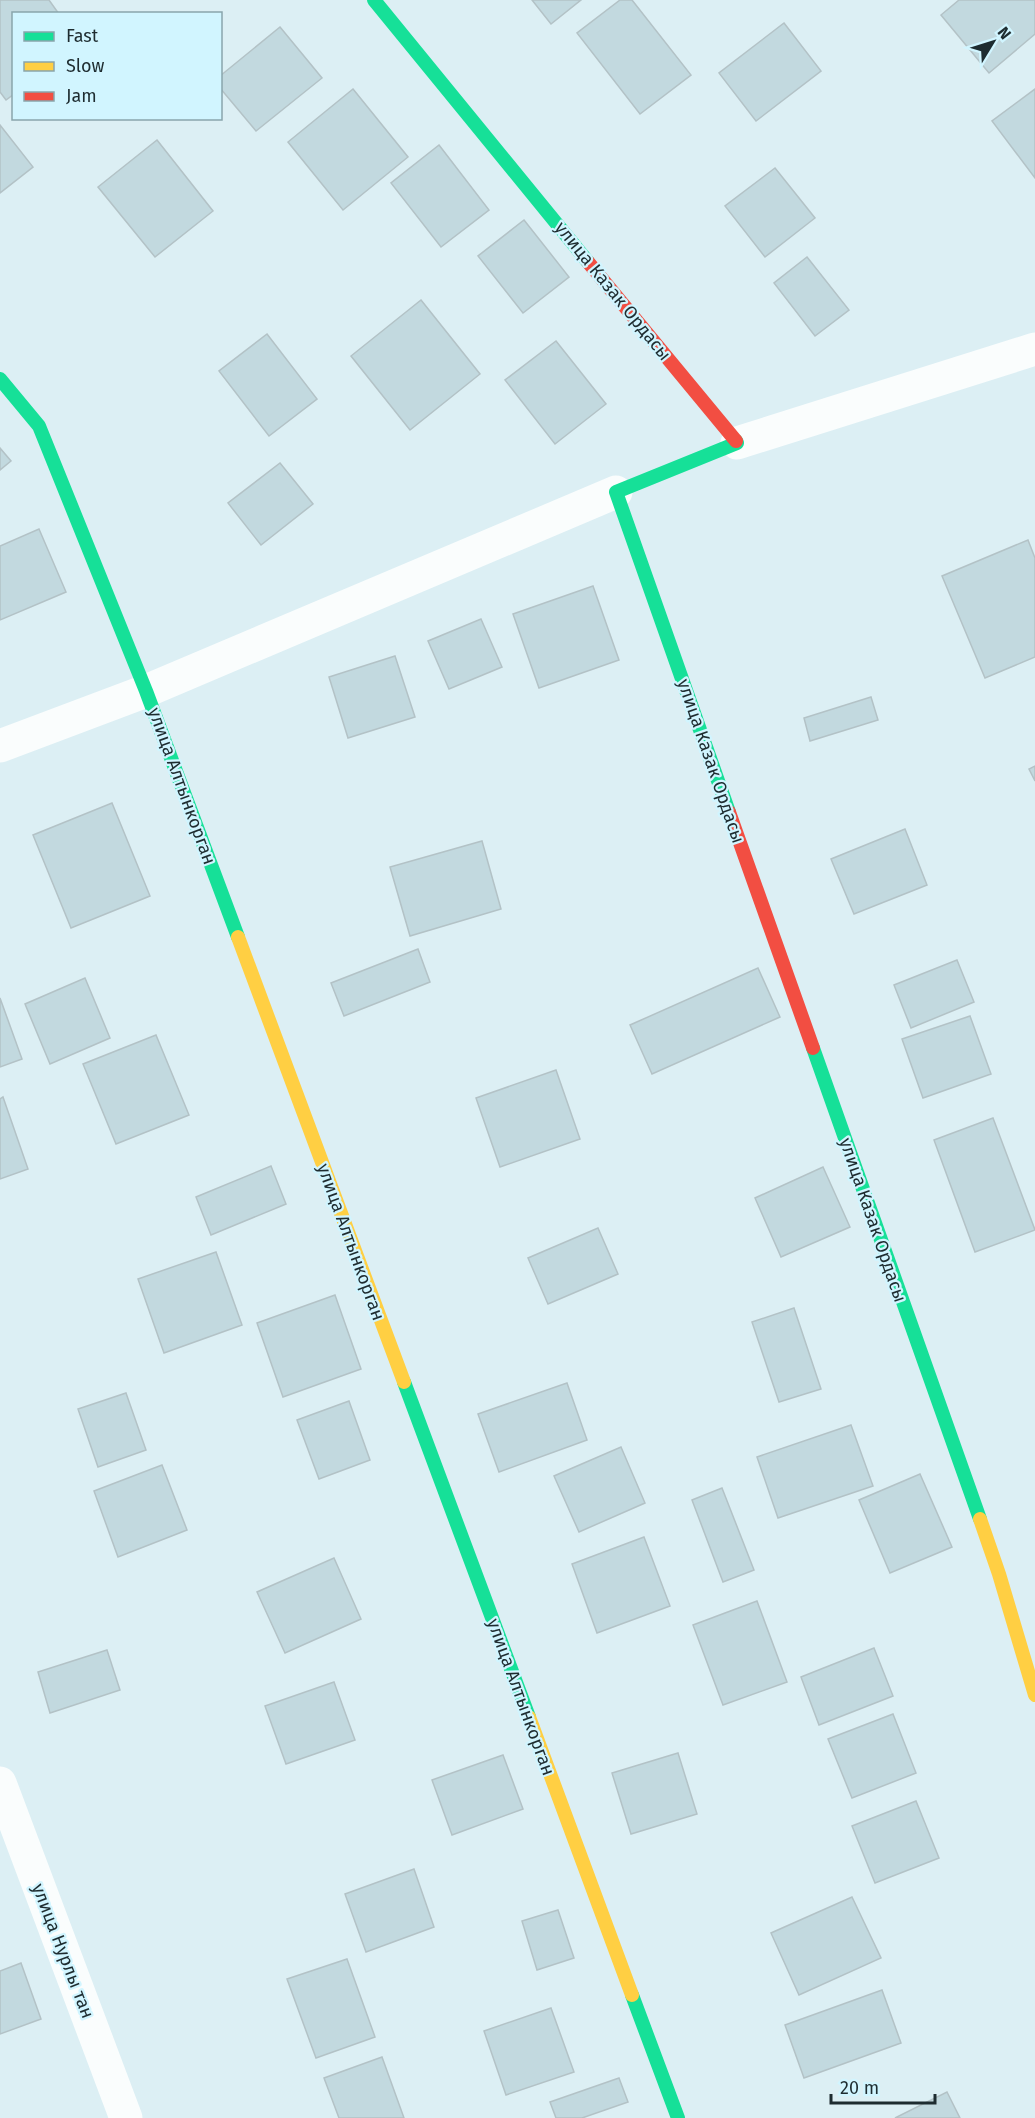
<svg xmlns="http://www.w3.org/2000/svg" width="1035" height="2118" viewBox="0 0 1035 2118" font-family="'Fira Sans',sans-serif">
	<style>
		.building { fill: #c2d9df; stroke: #b3c2c6; stroke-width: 1.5 }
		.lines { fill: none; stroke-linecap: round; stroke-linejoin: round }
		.street { stroke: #fafdfd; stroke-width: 33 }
		.fast { stroke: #16e098; stroke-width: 14 }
		.slow { stroke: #ffcf43; stroke-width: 14 }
		.jam { stroke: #f24e42; stroke-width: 14 }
		.labels { text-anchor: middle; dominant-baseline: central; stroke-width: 4.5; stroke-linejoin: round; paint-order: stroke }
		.street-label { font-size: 18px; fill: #1e2c30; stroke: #d1f5ff }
	</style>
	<rect width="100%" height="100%" fill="#dceff4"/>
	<g class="building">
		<path d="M0 0H49L59 14H14V94L6 100 0 92Z"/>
		<path d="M532 0H581L551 24Z"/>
		<path d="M620 0H632L691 75 640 114 577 33Z"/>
		<path d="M959 0H1035V34L989 73 941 15Z"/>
		<path d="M784 23 821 71 756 121 719 73Z"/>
		<path d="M280 27 322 78 256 131 220 88V76Z"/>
		<path d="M353 89 408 157 343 210 288 142Z"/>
		<path d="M1035 89V178L992 121Z"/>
		<path d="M0 125 33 167 0 193Z"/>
		<path d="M157 140 213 211 155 257 98 187Z"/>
		<path d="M439 145 489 210 441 247 391 183Z"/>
		<path d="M775 168 815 218 765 257 725 206Z"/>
		<path d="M524 220 569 277 523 313 478 256Z"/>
		<path d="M807 257 849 310 815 336 774 283Z"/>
		<path d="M421 300 480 374 410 430 351 356Z"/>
		<path d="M267 334 317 399 269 436 219 371Z"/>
		<path d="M556 341 606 404 555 444 505 380Z"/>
		<path d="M0 448 11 461 0 470Z"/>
		<path d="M280 463 313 504 261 545 228 503Z"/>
		<path d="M39 529 66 592 0 620V546Z"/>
		<path d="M1028 540 1035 558V657L985 678 942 576Z"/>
		<path d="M593 586 619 660 539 688 513 614Z"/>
		<path d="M481 619 502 667 449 689 428 641Z"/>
		<path d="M395 656 415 717 348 738 329 677Z"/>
		<path d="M871 697 878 720 810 741 804 718Z"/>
		<path d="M1035 766V781L1029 769Z"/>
		<path d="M112 803 150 896 71 928 33 835Z"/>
		<path d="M905 829 927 885 854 914 831 859Z"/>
		<path d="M482 841 501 909 410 936 390 867Z"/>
		<path d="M418 949 430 982 344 1016 331 983Z"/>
		<path d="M957 960 974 1002 911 1028 894 985Z"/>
		<path d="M758 968 780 1017 652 1074 630 1025Z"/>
		<path d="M85 978 110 1038 50 1064 25 1004Z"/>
		<path d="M0 998 22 1059 0 1067Z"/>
		<path d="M970 1016 991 1074 923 1098 902 1039Z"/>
		<path d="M156 1035 189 1115 116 1144 83 1064Z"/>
		<path d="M556 1070 580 1139 500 1167 476 1098Z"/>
		<path d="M3 1097 28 1169 0 1179V1099Z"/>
		<path d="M993 1118 1035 1230 975 1252 934 1140Z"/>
		<path d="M271 1166 286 1204 211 1235 196 1197Z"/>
		<path d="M823 1167 850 1227 781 1257 755 1198Z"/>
		<path d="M598 1228 618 1274 548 1304 528 1258Z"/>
		<path d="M216 1252 242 1325 164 1353 138 1279Z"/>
		<path d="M335 1295 361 1369 283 1397 257 1323Z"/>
		<path d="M794 1308 821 1389 779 1402 752 1322Z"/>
		<path d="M567 1383 587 1440 499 1472 478 1414Z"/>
		<path d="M126 1393 146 1450 98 1467 78 1409Z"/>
		<path d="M349 1401 370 1460 319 1479 297 1420Z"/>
		<path d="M851 1425 873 1486 778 1518 757 1457Z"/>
		<path d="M621 1447 645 1503 579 1532 554 1476Z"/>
		<path d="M162 1465 187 1530 118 1557 94 1491Z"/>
		<path d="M920 1474 952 1547 890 1573 859 1500Z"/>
		<path d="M722 1488 754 1570 723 1582 692 1500Z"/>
		<path d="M644 1537 670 1606 597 1633 572 1564Z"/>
		<path d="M334 1558 361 1619 285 1653 257 1592Z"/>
		<path d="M757 1601 787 1682 723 1705 693 1625Z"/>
		<path d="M874 1648 893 1696 819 1725 801 1677Z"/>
		<path d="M107 1650 120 1690 50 1713 38 1672Z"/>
		<path d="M334 1682 355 1740 286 1764 265 1706Z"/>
		<path d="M893 1714 916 1773 852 1798 828 1739Z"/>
		<path d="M678 1753 697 1814 631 1834 612 1773Z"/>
		<path d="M503 1755 523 1809 452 1835 432 1780Z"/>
		<path d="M916 1801 939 1858 875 1883 852 1826Z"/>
		<path d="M414 1869 434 1927 366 1952 345 1894Z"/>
		<path d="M852 1897 881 1958 799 1995 771 1933Z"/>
		<path d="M558 1910 574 1958 537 1970 522 1921Z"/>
		<path d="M347 1959 375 2037 316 2058 287 1979Z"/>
		<path d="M21 1963 41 2019 0 2034V1971Z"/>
		<path d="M882 1990 901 2043 804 2078 785 2025Z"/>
		<path d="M551 2008 574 2072 506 2095 484 2031Z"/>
		<path d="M382 2057 404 2118H339L324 2078Z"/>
		<path d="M619 2078 628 2102 582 2118H556L550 2102Z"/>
		<path d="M947 2092 960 2118H895Z"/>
	</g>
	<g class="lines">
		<g class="street">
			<path d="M737 443 1035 349"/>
			<path d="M0 746 146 691 616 492"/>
			<path d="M0 1783 126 2118"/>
		</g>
		<g class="fast">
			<path d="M374 0 588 262"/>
			<path d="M0 379 39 426 146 691 238 937"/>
			<path d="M729 812 616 492 737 443 736 441"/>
			<path d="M813 1048 980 1519"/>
			<path d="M404 1382 529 1717"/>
			<path d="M632 1995 678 2118"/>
		</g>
		<g class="slow">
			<path d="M238 937 404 1382"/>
			<path d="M980 1519 999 1574 1035 1695"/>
			<path d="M529 1717 632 1995"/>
		</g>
		<g class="jam">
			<path d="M588 262 736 441"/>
			<path d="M729 812 813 1048"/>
		</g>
	</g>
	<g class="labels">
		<g class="street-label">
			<text transform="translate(613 291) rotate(51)">улица Казак Ордасы</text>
			<text transform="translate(711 761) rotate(71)">улица Казак Ордасы</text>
			<text transform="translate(182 786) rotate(70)">улица Алтынкорган</text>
			<text transform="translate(873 1220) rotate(71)">улица Казак Ордасы</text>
			<text transform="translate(351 1242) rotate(70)">улица Алтынкорган</text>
			<text transform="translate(521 1697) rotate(70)">улица Алтынкорган</text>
			<text transform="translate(63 1951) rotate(69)">улица Нурлы тан</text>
		</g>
	</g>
	<rect x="12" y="12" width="210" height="108" fill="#d1f5ff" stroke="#89a5ac" stroke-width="1.5"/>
	<rect x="24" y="32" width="30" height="9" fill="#16e098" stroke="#89a5ac" stroke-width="1.5"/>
	<text x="66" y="42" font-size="18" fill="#1e2c30">Fast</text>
	<rect x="24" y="62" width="30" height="9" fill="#ffcf43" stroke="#89a5ac" stroke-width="1.5"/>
	<text x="66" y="72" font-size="18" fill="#1e2c30">Slow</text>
	<rect x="24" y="92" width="30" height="9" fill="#f24e42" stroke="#89a5ac" stroke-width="1.5"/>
	<text x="66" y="102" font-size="18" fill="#1e2c30">Jam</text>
	<g transform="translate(993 42) rotate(52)" stroke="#d1f5ff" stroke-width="4.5" paint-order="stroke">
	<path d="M0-4.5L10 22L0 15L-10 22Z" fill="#1e2c30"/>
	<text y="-9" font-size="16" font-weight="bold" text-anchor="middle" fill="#1e2c30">N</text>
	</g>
	<path d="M831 2094v9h104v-9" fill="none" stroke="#1e2c30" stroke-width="3"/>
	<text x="840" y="2094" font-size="18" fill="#1e2c30" stroke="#d1f5ff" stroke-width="4.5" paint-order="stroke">20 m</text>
</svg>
